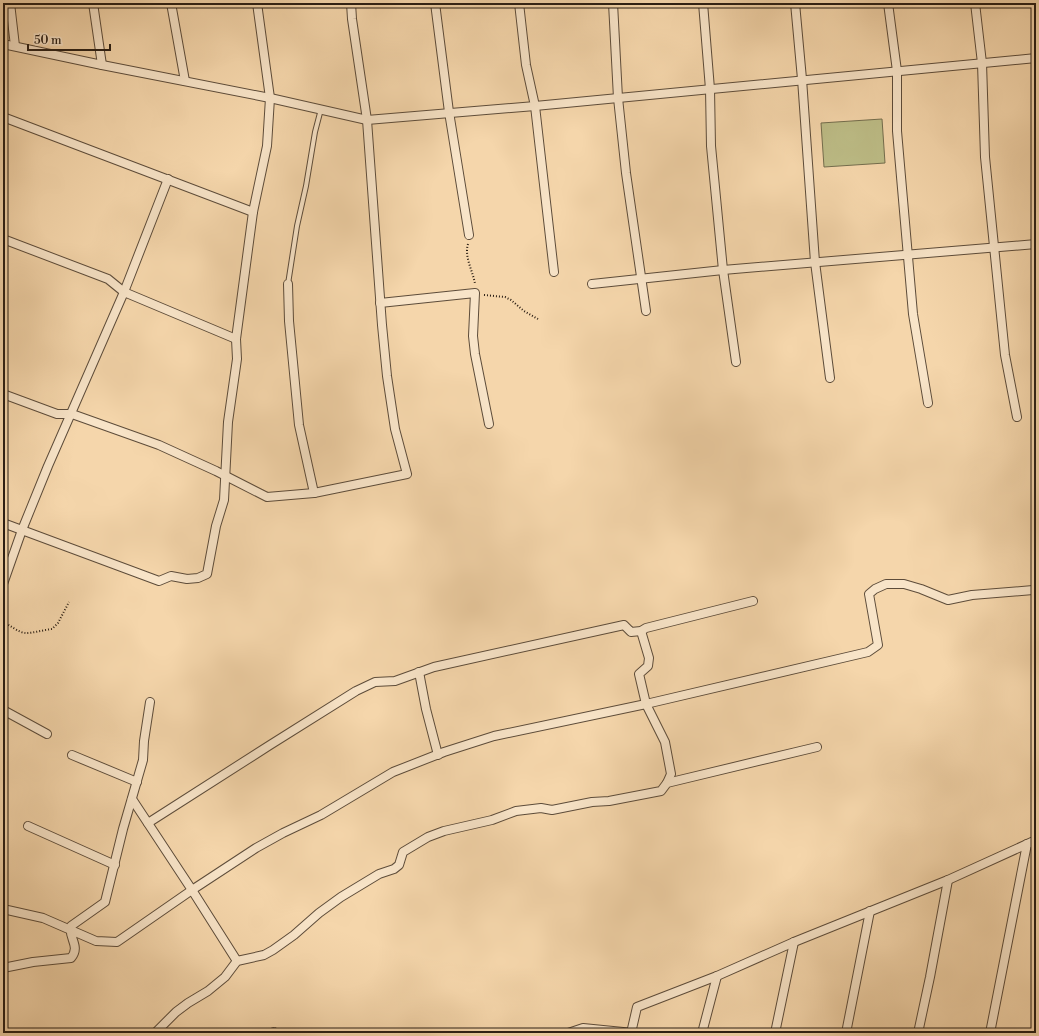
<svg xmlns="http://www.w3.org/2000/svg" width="1039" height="1036" viewBox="0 0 1039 1036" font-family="'Libre Bodoni',serif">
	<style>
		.green { fill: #bdbd87; stroke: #746e4e }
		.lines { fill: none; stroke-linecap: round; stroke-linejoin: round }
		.lane-casing { stroke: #5d4c3a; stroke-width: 6 }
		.street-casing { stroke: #5d4c3a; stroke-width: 10 }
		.path { stroke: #2a1e14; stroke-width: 2; stroke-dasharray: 1 2; stroke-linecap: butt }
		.lane { stroke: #f8e4c8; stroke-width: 4 }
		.street { stroke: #f8e4c8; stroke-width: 8 }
	</style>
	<rect width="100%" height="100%" fill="#f5d6ab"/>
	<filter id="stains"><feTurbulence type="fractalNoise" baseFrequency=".005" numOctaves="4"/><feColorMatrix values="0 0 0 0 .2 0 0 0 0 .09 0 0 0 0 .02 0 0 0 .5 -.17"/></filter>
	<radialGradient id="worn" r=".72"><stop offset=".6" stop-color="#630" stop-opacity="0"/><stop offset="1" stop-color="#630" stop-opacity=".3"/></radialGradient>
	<path class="green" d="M882 119 885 163 824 167 821 123Z"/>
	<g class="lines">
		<defs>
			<path id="lane" d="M288 284 297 226 306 186 315 132 321 109"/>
			<g id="street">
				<path d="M10 3 15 46"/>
				<path d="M93 3 102 65"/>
				<path d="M171 3 185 81"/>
				<path d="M435 3 449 112 469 235"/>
				<path d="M519 3 526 65 535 106 554 272"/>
				<path d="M613 3 618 98 626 173 646 311"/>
				<path d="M703 3 710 89 711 146 723 270 736 362"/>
				<path d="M795 3 802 79 815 262 830 378"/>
				<path d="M888 3 897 71V131L913 314 928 403"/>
				<path d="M975 3 982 63 985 157 1005 355 1017 417"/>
				<path d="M3 44 102 65 270 98 367 120 535 106 1036 58"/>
				<path d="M3 117 253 212"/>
				<path d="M3 239 108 279 124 292 236 339"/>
				<path d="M288 284 289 321 299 425 314 493"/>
				<path d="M592 284 723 270 1036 244"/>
				<path d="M380 303 475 293 473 336 475 354 489 424"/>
				<path d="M3 394 57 414H72L159 445 216 471 267 497 314 493 407 474 395 429 387 376 382 325 367 120 352 19 351 3"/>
				<path d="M3 523 159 581 171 576 187 579 198 578 207 574 216 526 224 500 228 422 237 359 236 339 253 212 267 146 270 98 257 3"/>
				<path d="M3 584 22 530 48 466 124 292 168 179"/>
				<path d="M641 631 649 658 648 666 639 674 646 704 665 742 671 774 667 783"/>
				<path d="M419 672 426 709 438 755"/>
				<path d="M3 710 47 734"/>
				<path d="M72 755 137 782"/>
				<path d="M132 799 192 890 237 961"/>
				<path d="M148 823 270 745 356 691 375 682 395 681 434 667 624 625 631 632 641 631 646 628 753 601"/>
				<path d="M28 826 115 865"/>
				<path d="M3 909 43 918 96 941 117 942 192 890 256 848 283 833 321 815 393 772 444 752 494 736 646 704 868 652 878 645 869 594 875 589 886 584H904L921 589 948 600 972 595 1033 590"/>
				<path d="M3 968 33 962 71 958C81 946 68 938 71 926L105 902 123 829 143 760 144 741 150 702"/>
				<path d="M155 1033 176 1012 188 1003 208 991 225 977 237 961 264 955 273 950 294 935 319 913 341 897 379 874 394 869 399 865 403 852 428 837 444 831 492 820 516 811 541 808 552 810 592 802 609 801 661 791 667 783 817 747"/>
				<path d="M272 1033 274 1032V1033"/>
				<path d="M568 1033 583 1028 633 1033"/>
				<path d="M631 1033 637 1007 717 976 794 942 948 880 1036 840"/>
				<path d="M702 1033 717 976"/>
				<path d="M775 1033 794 942"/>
				<path d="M846 1033 870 911"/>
				<path d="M918 1033 930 977 948 880"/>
				<path d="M990 1033 1027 844"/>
			</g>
		</defs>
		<use href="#lane" class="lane-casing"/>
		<use href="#street" class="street-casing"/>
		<g class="path">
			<path d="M468 244C464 257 473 271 475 284"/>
			<path d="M484 295 505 297 511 300 524 311 538 319"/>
			<path d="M3 622C10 625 19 633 26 633 34 633 43 630 52 629L58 623 69 602"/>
		</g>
		<use href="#lane" class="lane"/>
		<use href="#street" class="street"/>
	</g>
	<rect width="1039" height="1036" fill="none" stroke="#f5d6ab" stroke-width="16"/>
	<rect x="4" y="4" width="1031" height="1028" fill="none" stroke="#2a1e14" stroke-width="2"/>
	<rect x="8" y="8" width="1023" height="1020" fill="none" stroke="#2a1e14"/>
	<path d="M28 44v6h82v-6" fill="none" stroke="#2a1e14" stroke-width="2"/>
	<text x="34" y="44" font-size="12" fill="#2a1e14" stroke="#f8e4c8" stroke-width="3" paint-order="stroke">50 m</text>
	<rect width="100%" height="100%" filter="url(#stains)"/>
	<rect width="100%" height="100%" fill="url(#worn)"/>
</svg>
